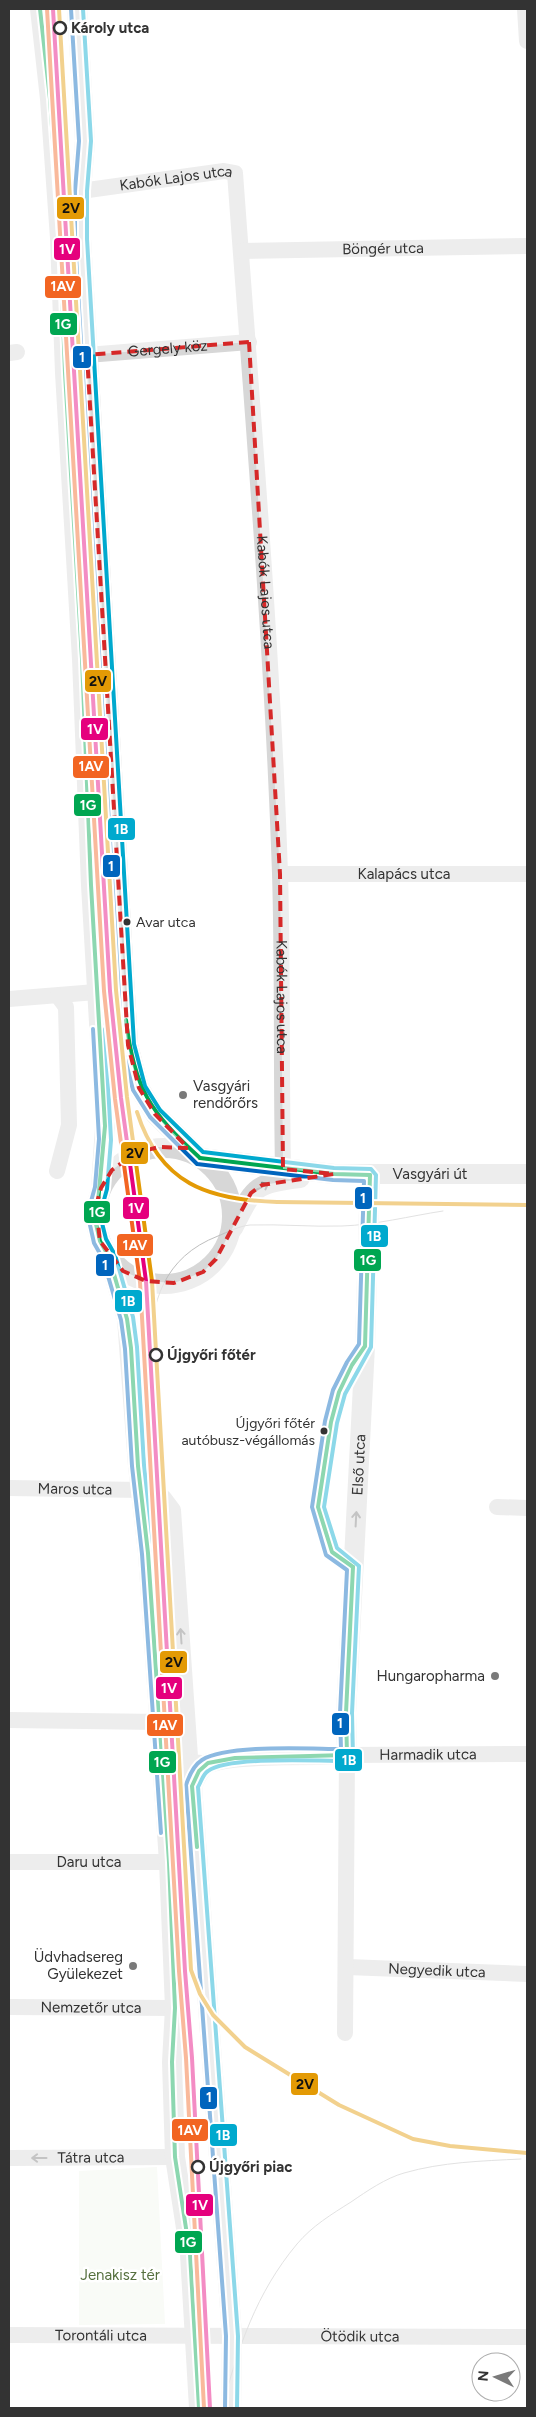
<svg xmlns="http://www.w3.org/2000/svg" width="536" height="2417" viewBox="0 0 536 2417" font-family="Figtree,sans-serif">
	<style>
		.green { fill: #f1f5ed }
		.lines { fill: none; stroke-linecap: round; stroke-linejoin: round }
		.minor { stroke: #d7d7d7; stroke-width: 16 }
		.tertiary { stroke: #d7d7d7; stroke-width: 20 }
		.tram { stroke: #bebebe; stroke-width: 1 }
		.bus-1-casing { stroke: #fff; stroke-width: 8 }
		.bus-2-casing { stroke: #fff; stroke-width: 8 }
		.bus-3-casing { stroke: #fff; stroke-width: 8 }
		.bus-1 { stroke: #00a651; stroke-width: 4 }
		.bus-2 { stroke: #0065bd; stroke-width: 4 }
		.bus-3 { stroke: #00a9ce; stroke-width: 4 }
		.tram-1-casing { stroke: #fff; stroke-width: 8 }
		.tram-2-casing { stroke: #fff; stroke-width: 8 }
		.tram-3-casing { stroke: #fff; stroke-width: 8 }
		.tram-1 { stroke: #e5007d; stroke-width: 4 }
		.tram-2 { stroke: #f26522; stroke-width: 4 }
		.tram-3 { stroke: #e39a05; stroke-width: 4 }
		.oneway { stroke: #7d7d7d }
		.marked { fill: none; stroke: #d62828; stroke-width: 4; stroke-dasharray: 10 6; stroke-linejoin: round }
		.stop-dot { fill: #fff; stroke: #333; stroke-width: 2.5 }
		.bus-dot { fill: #333; stroke: #fff; stroke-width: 2 }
		.poi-dot { fill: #7a7a7a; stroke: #fff; stroke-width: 2 }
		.labels { text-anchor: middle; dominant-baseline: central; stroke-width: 5; stroke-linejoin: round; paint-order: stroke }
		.bus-label { font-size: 14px; fill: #333; stroke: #fff; text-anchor: start }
		.stop-label { font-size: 15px; font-weight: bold; fill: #333; stroke: #fff; text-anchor: start }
		.street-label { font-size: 15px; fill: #333; stroke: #fff }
		.poi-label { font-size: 15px; fill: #333; stroke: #fff; text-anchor: end }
		.park-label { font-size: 15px; fill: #56703f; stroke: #fff }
		.line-badge { stroke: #fff; stroke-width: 2 }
		.badge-label { font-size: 14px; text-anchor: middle; font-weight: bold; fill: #fff }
		.pale-badge-label { font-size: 14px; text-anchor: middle; font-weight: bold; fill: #111 }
	</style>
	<rect width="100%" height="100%" fill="#fff"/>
	<path class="green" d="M157 2167 165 2324 79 2325V2171Z"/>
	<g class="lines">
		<g class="minor">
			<path d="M525 9 527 41"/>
			<path id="s1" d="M81 191 224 171 235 173C252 407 272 640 280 873 283 972 281 1070 283 1169"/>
			<path id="s2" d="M241 251 527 246"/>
			<path d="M9 353 17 352"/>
			<path id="s3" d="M87 355 249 342"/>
			<path id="s4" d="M280 874H527"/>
			<path d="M9 999 96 992"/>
			<path d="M57 1171 69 1125 66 1007 58 996"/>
			<path id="s5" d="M9 1488 142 1490 164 1498 173 1510 192 1786"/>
			<path d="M497 1507 527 1508"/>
			<path d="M9 1720 160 1722"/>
			<path d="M162 1746 179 1761 201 1763"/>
			<path id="s6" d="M9 1862H169"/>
			<path id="s7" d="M347 1967 527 1974"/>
			<path id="s8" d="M9 2007 175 2008"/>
			<path id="s9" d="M345 2033 347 1755 527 1754"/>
			<path id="s10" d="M9 2158 175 2157"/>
			<path id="s11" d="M9 2335 527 2337"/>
		</g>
		<g class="tertiary">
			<path d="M40 9 50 99 60 238 65 373 82 659 91 885 105 1126 101 1188"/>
			<path d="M77 9 85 141 81 191V239L128 1045 139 1088 155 1114 200 1158"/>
			<circle cx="164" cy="1216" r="68"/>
			<path id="s12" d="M200 1158 334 1174H527"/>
			<path d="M233 1228C254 1188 253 1183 300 1178"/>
			<path d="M109 1257 127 1319 138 1466 148 1553 169 1862 175 2008 172 2062 175 2157 190 2254 199 2408"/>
			<path id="s13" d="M231 2408 232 2336 192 1786C196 1777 199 1769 207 1764 227 1753 320 1755 347 1755L346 1713 365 1346 370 1175"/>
		</g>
		<g class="tram">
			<path d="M150 1356C150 1302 164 1257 218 1236 228 1232 239 1226 250 1225 281 1224 311 1227 342 1226 375 1225 410 1216 443 1211"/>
			<path d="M222 2408C238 2348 256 2293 297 2244 312 2226 332 2214 351 2202 367 2191 386 2178 404 2173 442 2162 482 2161 521 2159"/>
		</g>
		<defs>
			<g id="bus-1">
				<path d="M40 9 50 99 60 238 65 373 82 659 91 885 105 1126 96 1224 100 1241 109 1257 127 1319 131 1348 138 1466 148 1553 169 1862 175 2008 172 2062 175 2157 190 2254 199 2408"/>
				<path d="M126 1020C134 1089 150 1112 200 1158"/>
				<path d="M200 1158 334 1174 370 1175"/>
				<path d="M365 1346 370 1175"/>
				<path d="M353 1567 332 1552 318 1507 331 1422 339 1392 352 1365 365 1346"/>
				<path d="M347 1755 346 1713 353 1567"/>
				<path d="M197 1847 192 1786 199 1771 208 1763 235 1758 347 1755"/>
			</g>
			<g id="bus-2">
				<path d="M71 9 79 141 75 191V239L122 1047 133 1090 150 1117 197 1164 333 1180 364 1181 359 1344 347 1362 333 1390 325 1421 312 1507 326 1555 347 1570 340 1713 341 1749C310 1749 227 1744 202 1760 194 1765 189 1776 186 1785L226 2336 225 2408"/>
				<path d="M93 1029 99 1139 95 1187 90 1205V1225L94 1243 103 1259 121 1320 125 1349 132 1466 142 1554 161 1833"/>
			</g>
			<g id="bus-3">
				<path d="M83 9 91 141 87 191V239L134 1044 145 1086 160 1110 203 1152 334 1168 371 1169 376 1175 371 1347 345 1394 337 1423 324 1507 337 1548 359 1566 352 1713 353 1757 348 1761C320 1761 228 1756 208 1771 203 1774 201 1782 198 1787L238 2336 237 2408"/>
				<path d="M105 1029 111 1140 107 1189 102 1207V1223L106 1239 115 1255 133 1317 137 1347 144 1465 154 1553 173 1833"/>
			</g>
		</defs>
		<use href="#bus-1" class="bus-1-casing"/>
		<use href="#bus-2" class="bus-2-casing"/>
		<use href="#bus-3" class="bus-3-casing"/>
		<use href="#bus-1" class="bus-1"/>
		<use href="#bus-2" class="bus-2"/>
		<use href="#bus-3" class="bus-3"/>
		<defs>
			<path id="tram-1" d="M53 9 110 991 121 1098 146 1281 185 1971 192 2058 210 2408"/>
			<path id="tram-2" d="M47 9 104 991 115 1099 140 1282 179 1971 186 2058 204 2408"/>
			<g id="tram-3">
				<path d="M59 9 116 990 127 1097 152 1281 191 1970 200 1994 213 2015 245 2047 339 2105 413 2139 450 2146 527 2153"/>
				<path d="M137 1112C160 1184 208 1200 277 1202L527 1205"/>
			</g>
		</defs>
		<use href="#tram-1" class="tram-1-casing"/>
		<use href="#tram-2" class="tram-2-casing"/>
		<use href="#tram-3" class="tram-3-casing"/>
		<use href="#tram-1" class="tram-1"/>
		<use href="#tram-2" class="tram-2"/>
		<use href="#tram-3" class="tram-3"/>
	</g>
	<defs><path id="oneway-shaft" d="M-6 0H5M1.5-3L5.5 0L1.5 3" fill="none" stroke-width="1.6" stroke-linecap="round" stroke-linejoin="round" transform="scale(1.25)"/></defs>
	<g class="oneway">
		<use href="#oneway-shaft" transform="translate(262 1187) rotate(-29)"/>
		<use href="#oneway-shaft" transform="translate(356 1519) rotate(-87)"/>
		<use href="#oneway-shaft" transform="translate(181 1636) rotate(-94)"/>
		<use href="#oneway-shaft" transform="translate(39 2158) rotate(-180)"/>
	</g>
	<path d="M0 0H536V2417H0ZM249 342 280 874 283 1169 334 1174 262 1185 251 1193 216 1259 203 1272 174 1283 146 1281 123 1271 100 1241 96 1206 101 1188 112 1170 135 1153 159 1147 188 1148 155 1114 139 1088 128 1045 87 355Z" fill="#fff" fill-opacity=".55" fill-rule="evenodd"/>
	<path class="marked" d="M249 342 280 874 283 1169 334 1174 262 1185 251 1193 216 1259 203 1272 174 1283 146 1281 123 1271 100 1241 96 1206 101 1188 112 1170 135 1153 159 1147 188 1148 155 1114 139 1088 128 1045 87 355Z"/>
	<g class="stop-dot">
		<circle cx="60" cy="28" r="6"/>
		<circle cx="156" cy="1355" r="6"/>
		<circle cx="198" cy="2167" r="6"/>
	</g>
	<g class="bus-dot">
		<circle cx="127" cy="922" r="4.5"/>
		<circle cx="324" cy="1431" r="4.5"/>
	</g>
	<g class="poi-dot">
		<circle cx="183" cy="1095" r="5"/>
		<circle cx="495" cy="1676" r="5"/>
		<circle cx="133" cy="1966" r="5"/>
	</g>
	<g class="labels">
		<g class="bus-label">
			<text x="136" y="922">Avar utca</text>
			<text x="315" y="1423" text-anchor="end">Újgyőri főtér<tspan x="315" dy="17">autóbusz-végállomás</tspan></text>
		</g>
		<g class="stop-label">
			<text x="71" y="28">Károly utca</text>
			<text x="167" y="1355">Újgyőri főtér</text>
			<text x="209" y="2167">Újgyőri piac</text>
		</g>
		<g class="street-label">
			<text stroke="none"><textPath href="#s1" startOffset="96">Kabók Lajos utca</textPath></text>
			<text stroke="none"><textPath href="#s2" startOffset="142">Böngér utca</textPath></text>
			<text stroke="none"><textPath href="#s3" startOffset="81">Gergely köz</textPath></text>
			<text stroke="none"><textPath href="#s1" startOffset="576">Kabók Lajos utca</textPath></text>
			<text stroke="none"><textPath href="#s4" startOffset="124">Kalapács utca</textPath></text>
			<text stroke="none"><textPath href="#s1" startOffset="981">Kabók Lajos utca</textPath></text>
			<text stroke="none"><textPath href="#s12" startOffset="231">Vasgyári út</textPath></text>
			<text stroke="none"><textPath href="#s13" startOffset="1082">Első utca</textPath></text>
			<text stroke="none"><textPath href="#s5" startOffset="66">Maros utca</textPath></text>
			<text stroke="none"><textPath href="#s9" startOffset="359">Harmadik utca</textPath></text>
			<text stroke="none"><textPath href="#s6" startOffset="80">Daru utca</textPath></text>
			<text stroke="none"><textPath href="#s7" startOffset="90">Negyedik utca</textPath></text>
			<text stroke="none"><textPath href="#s8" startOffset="82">Nemzetőr utca</textPath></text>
			<text stroke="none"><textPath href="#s10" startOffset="82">Tátra utca</textPath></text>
			<text stroke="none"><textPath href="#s11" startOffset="92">Torontáli utca</textPath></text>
			<text stroke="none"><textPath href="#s11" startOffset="351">Ötödik utca</textPath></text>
		</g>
		<g class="poi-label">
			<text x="193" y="1086" text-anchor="start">Vasgyári<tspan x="193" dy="17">rendőrőrs</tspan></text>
			<text x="485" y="1676">Hungaropharma</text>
			<text x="123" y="1957">Üdvhadsereg<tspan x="123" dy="17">Gyülekezet</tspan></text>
		</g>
		<g class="park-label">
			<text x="120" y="2275">Jenakisz tér</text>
		</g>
	</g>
	<g class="line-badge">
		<rect x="56" y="196" width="29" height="24" rx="5" fill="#e39a05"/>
		<rect x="53" y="237" width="28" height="24" rx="5" fill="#e5007d"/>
		<rect x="44" y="275" width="38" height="24" rx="5" fill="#f26522"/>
		<rect x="49" y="312" width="29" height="24" rx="5" fill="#00a651"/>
		<rect x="72" y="345" width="20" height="24" rx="5" fill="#0065bd"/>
		<rect x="84" y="669" width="28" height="24" rx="5" fill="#e39a05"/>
		<rect x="80" y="717" width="29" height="24" rx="5" fill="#e5007d"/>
		<rect x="72" y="755" width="38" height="24" rx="5" fill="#f26522"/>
		<rect x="73" y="793" width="29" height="24" rx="5" fill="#00a651"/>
		<rect x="107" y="817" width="29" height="24" rx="5" fill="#00a9ce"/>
		<rect x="102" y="854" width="19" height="24" rx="5" fill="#0065bd"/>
		<rect x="120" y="1141" width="29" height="24" rx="5" fill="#e39a05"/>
		<rect x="354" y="1186" width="19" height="24" rx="5" fill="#0065bd"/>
		<rect x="122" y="1196" width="28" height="24" rx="5" fill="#e5007d"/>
		<rect x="83" y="1200" width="28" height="24" rx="5" fill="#00a651"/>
		<rect x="360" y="1224" width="29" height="24" rx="5" fill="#00a9ce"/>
		<rect x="116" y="1233" width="38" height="24" rx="5" fill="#f26522"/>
		<rect x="353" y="1248" width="29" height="24" rx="5" fill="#00a651"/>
		<rect x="95" y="1253" width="20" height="24" rx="5" fill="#0065bd"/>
		<rect x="114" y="1289" width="29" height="24" rx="5" fill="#00a9ce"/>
		<rect x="159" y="1650" width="29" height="24" rx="5" fill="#e39a05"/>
		<rect x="155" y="1676" width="28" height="24" rx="5" fill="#e5007d"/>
		<rect x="331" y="1712" width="19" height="24" rx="5" fill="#0065bd"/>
		<rect x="146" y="1713" width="38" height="24" rx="5" fill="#f26522"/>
		<rect x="334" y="1748" width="29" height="24" rx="5" fill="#00a9ce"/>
		<rect x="148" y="1750" width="29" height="24" rx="5" fill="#00a651"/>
		<rect x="290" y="2072" width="29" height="24" rx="5" fill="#e39a05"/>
		<rect x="199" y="2086" width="19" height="24" rx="5" fill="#0065bd"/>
		<rect x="171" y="2118" width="38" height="24" rx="5" fill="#f26522"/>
		<rect x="209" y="2123" width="29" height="24" rx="5" fill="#00a9ce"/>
		<rect x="185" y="2193" width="29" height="24" rx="5" fill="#e5007d"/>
		<rect x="174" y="2230" width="29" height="24" rx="5" fill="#00a651"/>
	</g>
	<g class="badge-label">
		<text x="67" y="254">1V</text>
		<text x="63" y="291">1AV</text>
		<text x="63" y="329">1G</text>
		<text x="82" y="362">1</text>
		<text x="95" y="734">1V</text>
		<text x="91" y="771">1AV</text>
		<text x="88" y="810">1G</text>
		<text x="121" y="834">1B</text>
		<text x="111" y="871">1</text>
		<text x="363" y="1203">1</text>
		<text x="136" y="1213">1V</text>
		<text x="97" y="1217">1G</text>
		<text x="374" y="1241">1B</text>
		<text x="135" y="1250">1AV</text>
		<text x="368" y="1265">1G</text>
		<text x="105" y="1270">1</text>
		<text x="128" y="1306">1B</text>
		<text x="169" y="1693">1V</text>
		<text x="340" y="1728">1</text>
		<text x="165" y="1730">1AV</text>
		<text x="349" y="1765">1B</text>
		<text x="162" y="1767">1G</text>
		<text x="209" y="2102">1</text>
		<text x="190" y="2135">1AV</text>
		<text x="223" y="2140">1B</text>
		<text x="200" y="2210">1V</text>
		<text x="188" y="2247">1G</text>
	</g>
	<g class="pale-badge-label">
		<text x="71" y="213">2V</text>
		<text x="98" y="686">2V</text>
		<text x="135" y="1158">2V</text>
		<text x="174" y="1667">2V</text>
		<text x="305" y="2089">2V</text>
	</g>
	<rect width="536" height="2417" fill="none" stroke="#333333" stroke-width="20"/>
	<g transform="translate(496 2377) rotate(275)"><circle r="24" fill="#ffffff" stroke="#adadad"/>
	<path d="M0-4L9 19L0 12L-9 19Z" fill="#7a7a7a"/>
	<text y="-8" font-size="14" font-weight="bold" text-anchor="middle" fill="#333333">N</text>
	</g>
</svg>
